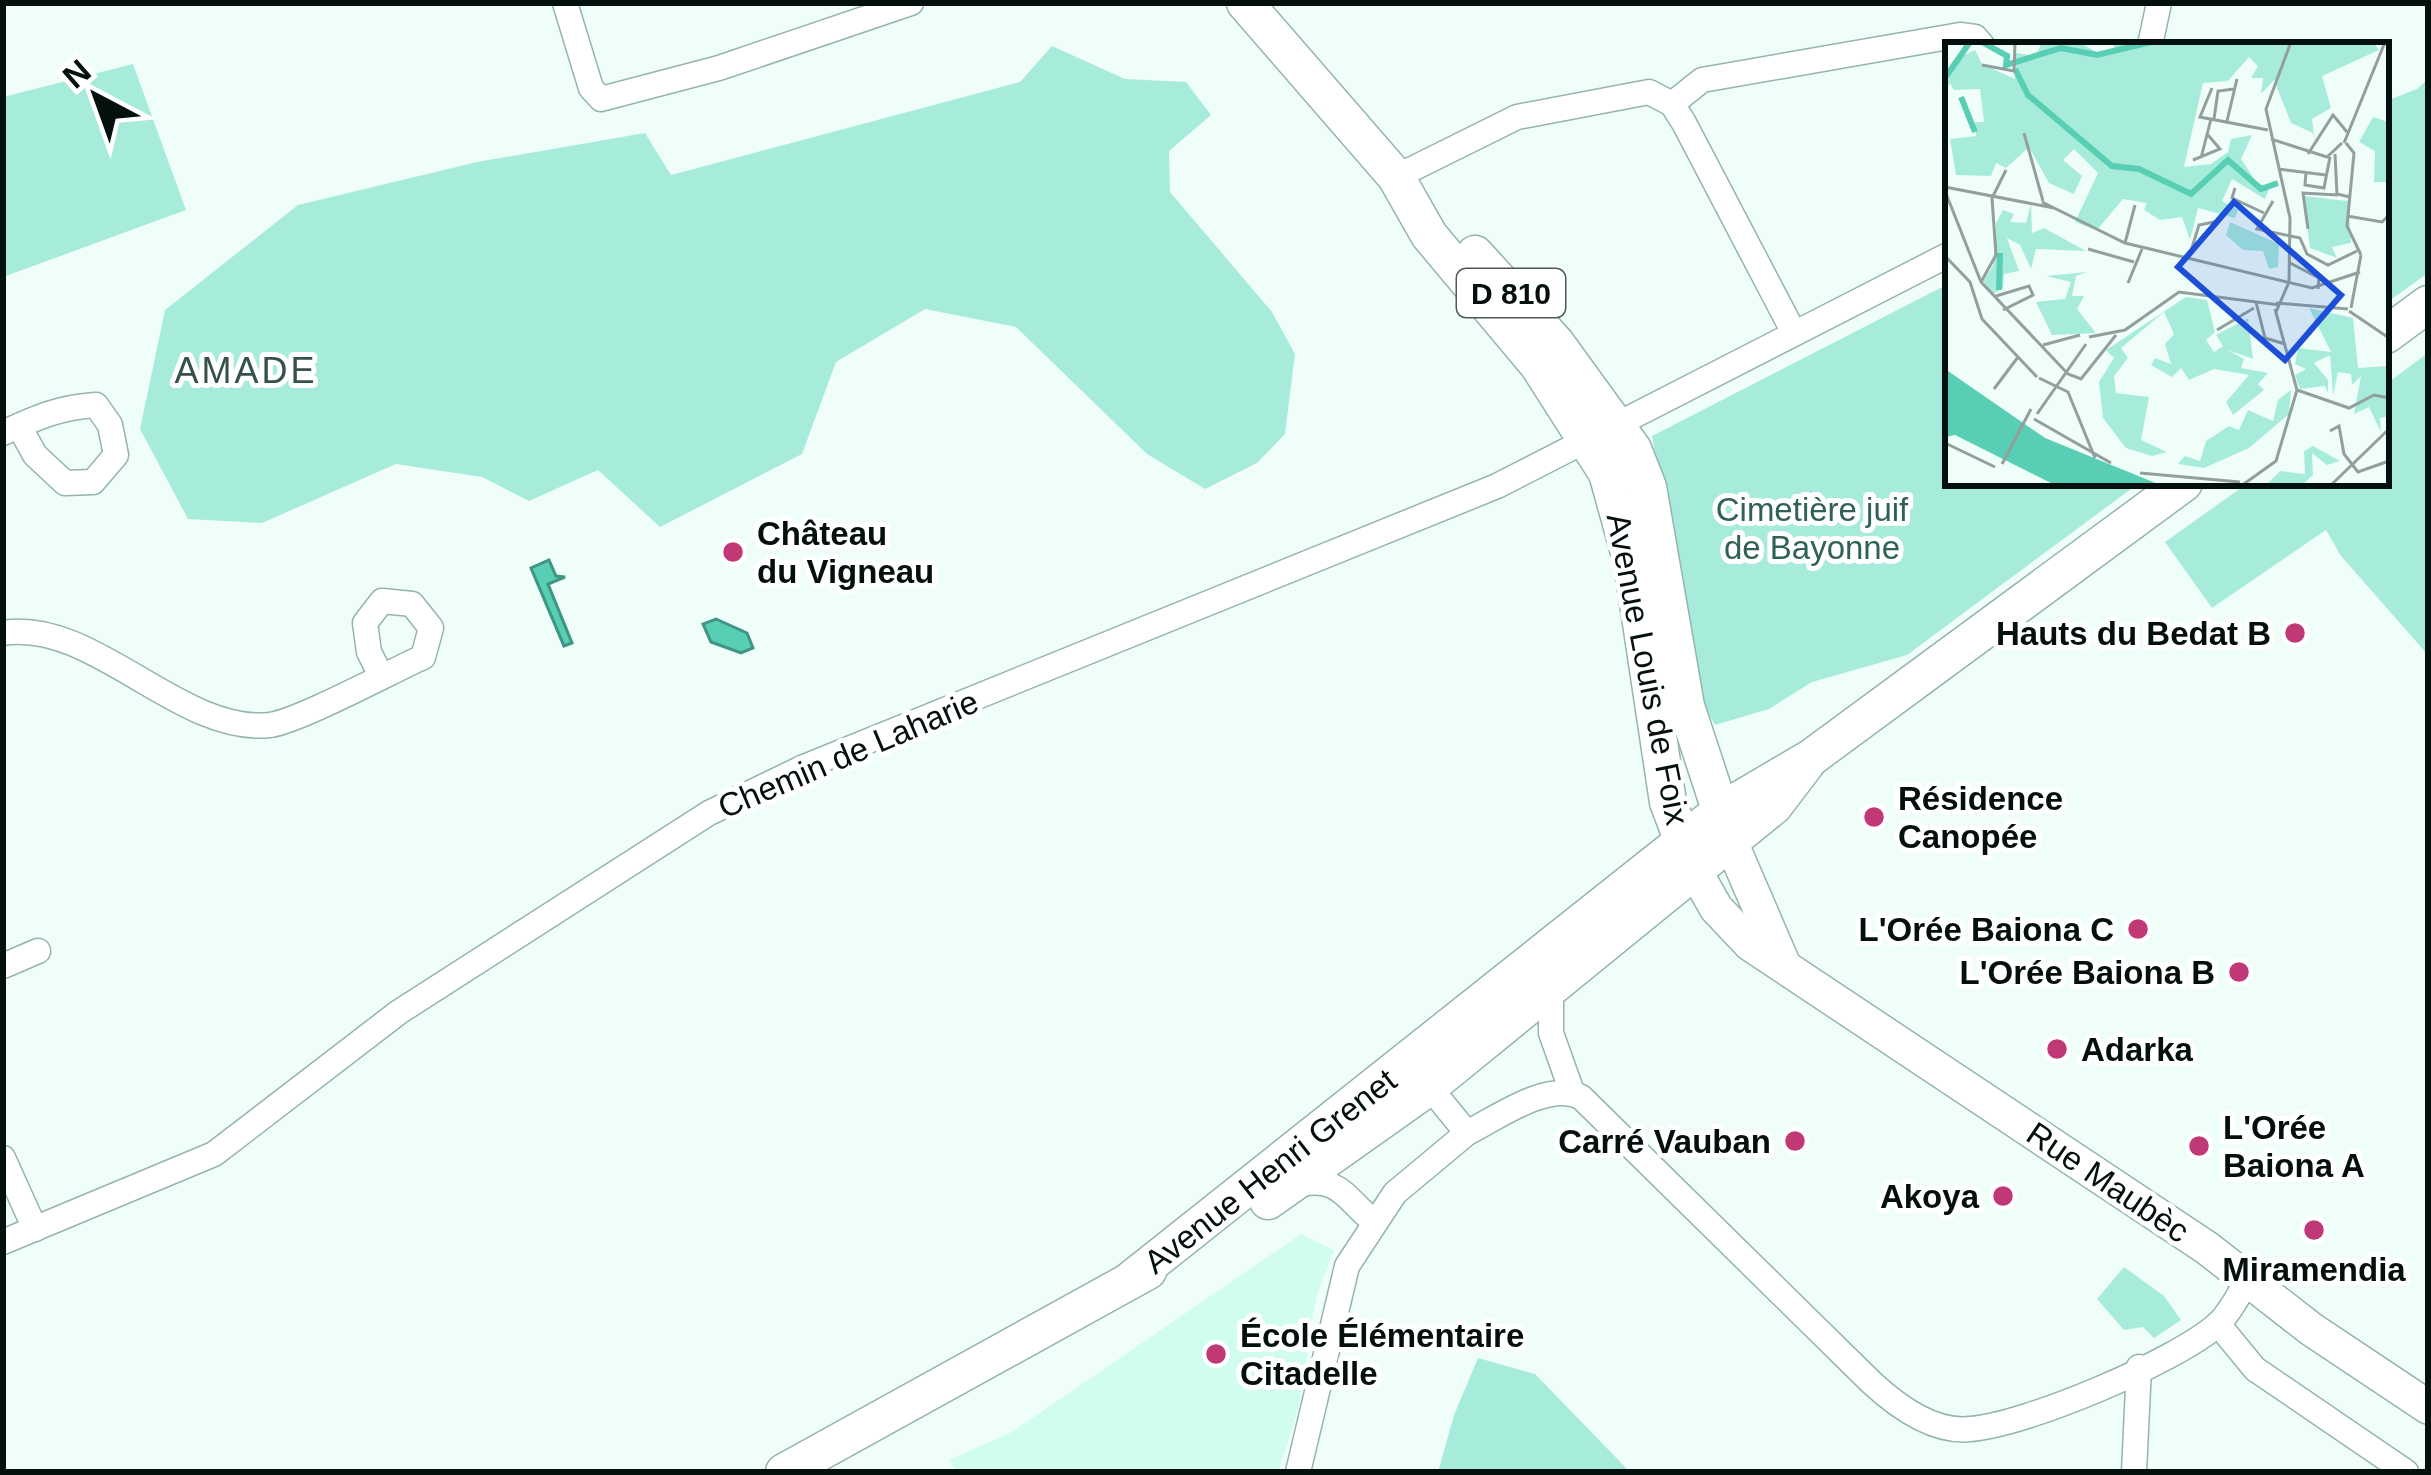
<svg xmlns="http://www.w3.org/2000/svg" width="2431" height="1475" viewBox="0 0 2431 1475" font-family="Arial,sans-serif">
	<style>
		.built { fill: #d1fdf1 }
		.green { fill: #a7ecdb }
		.water { fill: #58ceb5; stroke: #3f9583; stroke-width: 3 }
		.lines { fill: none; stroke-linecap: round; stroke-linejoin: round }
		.minor-casing { stroke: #94b5ac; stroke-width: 27 }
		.secondary-casing { stroke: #94b5ac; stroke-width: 36 }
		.primary-casing { stroke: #94b5ac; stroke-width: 39 }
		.minor { stroke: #fff; stroke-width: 24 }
		.secondary { stroke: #fff; stroke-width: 33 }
		.primary { stroke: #fff; stroke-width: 36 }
		.poi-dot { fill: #c03875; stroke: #fff; stroke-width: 4.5 }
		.labels { text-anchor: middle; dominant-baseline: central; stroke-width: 10; stroke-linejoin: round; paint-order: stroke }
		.shield { fill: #fff; stroke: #4f5856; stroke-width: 3 }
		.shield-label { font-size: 30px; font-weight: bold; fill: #04100d }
		.park-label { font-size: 33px; fill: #306156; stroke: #fff }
		.poi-label { font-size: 33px; font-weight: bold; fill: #04100d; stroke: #fff; text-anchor: start }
		.street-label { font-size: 33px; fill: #04100d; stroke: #fff }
		.neighbourhood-label { font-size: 36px; letter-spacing: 3px; fill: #34524b; stroke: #fff }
		.inset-river { fill: none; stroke: #58ceb5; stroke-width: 6 }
		.inset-road { fill: none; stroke: #929f9b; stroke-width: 3 }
		.view { fill: #1d4ed8; fill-opacity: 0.15; stroke: #1d4ed8; stroke-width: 6 }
		.inset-edge { fill: none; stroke: #04100d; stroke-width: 6 }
	</style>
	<rect width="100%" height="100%" fill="#f0fefa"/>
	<path class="built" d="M1301 1234 1334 1250 1316 1298 1298 1410 1278 1472H957L949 1460 1012 1432Z"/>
	<g class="green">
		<path d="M1052 46 1125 79 1186 82 1211 115 1169 151 1170 192 1272 312 1295 354 1285 434 1257 463 1205 489 1147 454 1016 327 925 309 836 362 802 454 660 527 598 470 529 501 482 477 396 464 262 523 188 519 140 429 165 310 298 205 477 162 645 133 671 175 1020 82Z"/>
		<path d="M133 64 186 210 3 277V97Z"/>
		<path d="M2428 79V273L2386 303V101L2417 89Z"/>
		<path d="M1948 284V483H2139L1907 655 1812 682 1769 709 1715 725 1695 691 1652 436Z"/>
		<path d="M2428 353V655L2341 556 2326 530 2212 608 2165 542 2248 483H2386V384Z"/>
		<path d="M2124 1267 2164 1296 2181 1320 2154 1338 2143 1327 2124 1330 2097 1299Z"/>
		<path d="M1478 1358 1535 1374 1630 1472H1438L1454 1415Z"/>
	</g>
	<g class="water">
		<path d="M549 560 556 576 565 577 548 584 572 643 564 646 531 568Z"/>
		<path d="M716 619 747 633 753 648 741 653 711 642 703 624Z"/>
	</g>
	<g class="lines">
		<defs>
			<g id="minor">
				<path d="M565 3 591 88 601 99 719 68 911 3"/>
				<path d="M2150 45 2159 3"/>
				<path d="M1672 104 1702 80 1960 35 1975 37 1982 45"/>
				<path d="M1396 177 1517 117 1649 92 1672 104 1684 123 1794 333"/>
				<path d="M3 433C35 418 60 407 96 405L110 425 116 455 93 482 65 483 35 455 19 426"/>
				<path d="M3 633C93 618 180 735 270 725 299 721 390 672 423 657L431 628 412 604 382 601 365 623 369 652 381 676"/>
				<path d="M3 966 38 951"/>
				<path d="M1551 983V1033L1572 1092"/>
				<path d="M1422 1078 1467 1133C1497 1118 1547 1081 1581 1097L1872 1383C1897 1406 1934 1433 1970 1429 2026 1425 2177 1361 2218 1324 2231 1312 2240 1292 2249 1278"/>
				<path d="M3 1158 35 1229"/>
				<path d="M1296 1185C1339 1175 1344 1197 1373 1221"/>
				<path d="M3 1242 214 1154 399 1012 709 813 804 767 1497 486 1948 255"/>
				<path d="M2218 1324 2255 1369 2406 1472"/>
				<path d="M1298 1472 1347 1266 1395 1193 1467 1133"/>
				<path d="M2134 1472 2139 1367"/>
			</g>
			<g id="secondary">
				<path d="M1730 840 1783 963"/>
				<path d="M1694 869 1716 908 1750 944 2207 1248 2311 1329 2428 1407"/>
			</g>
			<g id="primary">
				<path d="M1245 3 1396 177 1429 235 1538 365 1607 473 1632 563 1668 802 1690 860"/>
				<path d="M1475 254 1556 343 1633 449 1648 487 1686 706 1727 831"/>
				<path d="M2386 335 2428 304"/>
				<path d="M1268 1201 1429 1087 1774 806 1806 764"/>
				<path d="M1129 1281 1722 810 1812 757 2184 483"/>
				<path d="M784 1472 1148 1271"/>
			</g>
		</defs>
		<use href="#minor" class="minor-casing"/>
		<use href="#secondary" class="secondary-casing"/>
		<use href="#primary" class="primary-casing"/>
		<use href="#minor" class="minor"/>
		<use href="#secondary" class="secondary"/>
		<use href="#primary" class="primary"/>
	</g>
	<g class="poi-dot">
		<circle cx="733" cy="552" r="12"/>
		<circle cx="2295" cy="633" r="12"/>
		<circle cx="1874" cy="817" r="12"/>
		<circle cx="2138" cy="929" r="12"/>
		<circle cx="2239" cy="972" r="12"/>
		<circle cx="2057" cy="1049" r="12"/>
		<circle cx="1795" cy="1141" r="12"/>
		<circle cx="2199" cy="1146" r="12"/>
		<circle cx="2003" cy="1196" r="12"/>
		<circle cx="2314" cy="1230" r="12"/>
		<circle cx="1216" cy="1354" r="12"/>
	</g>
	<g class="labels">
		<rect class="shield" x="1457" y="269" width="108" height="48" rx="9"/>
		<g class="shield-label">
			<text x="1511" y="293">D 810</text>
		</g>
		<g class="park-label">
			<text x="1812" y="509">Cimetière juif<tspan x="1812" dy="38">de Bayonne</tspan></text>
		</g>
		<g class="poi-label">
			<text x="757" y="533">Château<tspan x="757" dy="38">du Vigneau</tspan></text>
			<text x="2271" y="633" text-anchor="end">Hauts du Bedat B</text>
			<text x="1898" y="798">Résidence<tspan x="1898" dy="38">Canopée</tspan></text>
			<text x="2114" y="929" text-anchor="end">L'Orée Baiona C</text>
			<text x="2215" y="972" text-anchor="end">L'Orée Baiona B</text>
			<text x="2081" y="1049">Adarka</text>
			<text x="2223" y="1127">L'Orée<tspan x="2223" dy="38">Baiona A</tspan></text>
			<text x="1771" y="1141" text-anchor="end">Carré Vauban</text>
			<text x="1979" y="1196" text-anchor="end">Akoya</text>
			<text x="2314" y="1269" text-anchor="middle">Miramendia</text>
			<text x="1240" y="1335">École Élémentaire<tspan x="1240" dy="38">Citadelle</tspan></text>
		</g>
		<g class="street-label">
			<text transform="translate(1648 669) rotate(79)">Avenue Louis de Foix</text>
			<text transform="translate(848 754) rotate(-23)">Chemin de Laharie</text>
			<text transform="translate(1270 1171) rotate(-38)">Avenue Henri Grenet</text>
			<text transform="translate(2108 1182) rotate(34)">Rue Maubèc</text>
		</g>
		<g class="neighbourhood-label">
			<text x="246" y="370">AMADE</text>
		</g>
	</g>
	<g transform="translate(1945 42)">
		<rect width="444" height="444" fill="#f0fefa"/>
		<path d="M97 0H134L155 12 172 9 166 0H428L434 8 377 34 386 66 367 77 370 100 368 91 346 81 329 38 316 52 318 36H306L313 24 304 15 283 39 258 41 239 125 266 122 283 110 286 97 307 93 296 117 312 141 325 145 320 157 287 137 277 159 293 168 290 176 253 166 245 198 237 175 215 178 199 168 202 161 178 157 152 188 130 180 153 131 129 107 118 118 137 134 129 152 104 141 84 105 61 126 51 121 46 134 11 133 5 97 31 94 30 80H39L35 47 9 48 5 41 1 47 9 18 30 8 37 22 70 37 71 11 91 14ZM428 75 443 80 444 140H429L430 109 414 100ZM358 154 403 159 406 201 387 205 392 216 365 206ZM86 161 87 191 99 186 141 209 91 207 86 227 75 203 62 196 74 229 59 232 58 246 47 253 38 239 48 224 51 181 58 168 69 172 65 180 81 181ZM285 180 334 202 333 225 324 227 318 209 298 208 281 193ZM142 230 131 234 127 254H139L132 267 151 291 107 293 91 260 120 257 126 240 101 234ZM241 255 262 258 270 290 261 298 269 310 278 304 271 293 303 276 308 317 283 308 299 317 296 326 323 331 313 342 319 348 288 373 281 360 304 333 269 327 244 338 236 326 227 335 206 323 210 316 226 322 220 302 229 292 219 270 176 306 183 316 169 334 171 351 204 355 196 398 222 410 207 414 181 406 158 376 154 340 169 316 161 308ZM364 266 408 276 413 326 444 324V374L435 376 436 390 424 365 409 372 416 334 407 343 406 332 393 330 388 353 385 313 369 321 383 338V351L380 344 355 347 350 333 361 327 350 322 353 306 386 310ZM346 348 344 372 304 406 259 426 233 422 240 414 255 419 261 399 284 384 294 388 303 368 328 379 333 358ZM368 404 395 419 382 423 367 411 368 433 356 444H320L335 429 360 432 359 409Z" fill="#a7ecdb"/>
		<path d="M0 327 100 396 218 444H112L10 393 1 395Z" fill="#58ceb5"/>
		<path class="inset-river" d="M37 0 62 14 61 23 116 6 152 13 206 0M70 27 83 53 167 124 194 127 246 152 283 118 316 147 333 141M0 36 25 0M16 55 30 90M54 248 55 211"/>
		<path class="inset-road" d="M37 23 69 29 70 0M267 46 255 75 323 88M269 77 273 49 289 47M282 79 292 37M79 91 98 159M326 97 382 115 397 101M399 101 440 0M401 101 409 111 402 184 416 213M363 112 388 73 402 90M390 112 392 152 405 155M256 116 266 77M248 118 275 107 263 93M333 127 381 133M361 130 360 143 379 146 385 115M0 145 109 166M290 146 287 156 319 171M0 149 36 240 123 332 136 337 171 293M328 159 312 187 355 196 362 212 383 223 412 209M97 160 180 201 367 246 415 230M402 174 437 180 444 173M363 187 358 151 393 153M180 201 190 163M143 207 189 220M0 214 25 240 37 277 92 335M244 215 254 183 274 179M345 221 374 236 373 247M36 240 51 213 47 156 61 128M183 241 197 207M51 254 84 244 88 253 58 268M311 260 320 296 340 302M331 261 403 267M406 266 416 213M404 269 444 296M331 270 344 240 345 176 321 67 346 0M272 288 309 266M144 295 180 288 234 250 335 263M98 303 135 293M94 336 123 350 150 416M49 347 73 315M352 348 404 366 429 353 444 356M92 372 141 302M89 377 166 421M385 389 394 384 399 412 413 430 444 419M0 401 50 425M57 422 86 367M195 431 295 440M296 444 331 419 352 348 330 267M385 444 444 387"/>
		<path class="view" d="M289 160 396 253 340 318 233 225Z"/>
		<rect width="444" height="444" class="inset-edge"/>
	</g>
	<rect width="2431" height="1475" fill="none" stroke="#04100d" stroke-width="12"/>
	<g transform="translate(96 96) rotate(319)" stroke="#ffffff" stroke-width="9" paint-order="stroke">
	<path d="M0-9L21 45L0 30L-21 45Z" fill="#04100d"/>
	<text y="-18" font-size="33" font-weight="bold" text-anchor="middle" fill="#04100d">N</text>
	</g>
</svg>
